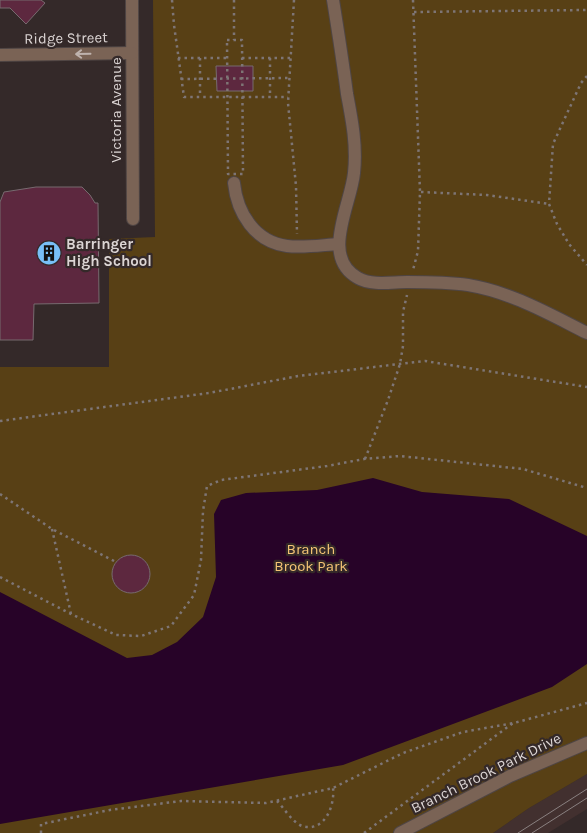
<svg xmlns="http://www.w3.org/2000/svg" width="587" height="833" viewBox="0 0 587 833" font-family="Karla,sans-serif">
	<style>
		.built { fill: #42302f }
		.green { fill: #584015 }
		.water { fill: #270328 }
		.building { fill: #5d283f; stroke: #776a6f }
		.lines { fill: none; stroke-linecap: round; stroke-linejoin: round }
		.minor-casing { stroke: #4f4544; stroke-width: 14 }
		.path { stroke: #7e7575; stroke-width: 2.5; stroke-dasharray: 2.5 4; stroke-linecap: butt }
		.minor { stroke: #7a6355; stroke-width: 12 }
		.tram { stroke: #8a8181; stroke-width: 1 }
		.oneway { stroke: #bfb3ae }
		.labels { text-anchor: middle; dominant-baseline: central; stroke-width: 4.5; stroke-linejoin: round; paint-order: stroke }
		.street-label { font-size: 15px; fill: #dcd5d4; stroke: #342929 }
		.poi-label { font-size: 15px; font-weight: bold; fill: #dcd5d4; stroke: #342929; text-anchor: start }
		.park-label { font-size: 15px; fill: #f5c475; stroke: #342929 }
	</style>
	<rect width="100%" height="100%" fill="#342929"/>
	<path class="built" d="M587 774V809L548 833H493L529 808Z"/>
	<path class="green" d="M153 0H587V774L529 808 493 833H0V367H109V239L155 237Z"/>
	<path class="water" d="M373 478 422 492 509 499 587 536V664L552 687 343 765 0 824V592L127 658 152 655 177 642 203 617 216 577 214 514 221 500 246 493 317 490Z"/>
	<g class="building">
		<path d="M0 0H41L45 3 26 24 10 8H0Z"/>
		<path d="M216 66H253V91H217Z"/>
		<path d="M36 187H82L90 195 95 203H98L99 303 34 304 33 340H0V202L4 192Z"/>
		<circle cx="131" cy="574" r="19"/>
	</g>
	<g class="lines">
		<defs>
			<g id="minor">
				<path d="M132 0 133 219"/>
				<path d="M333 0C338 31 343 63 347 94 352 120 357 146 354 173 351 205 320 257 358 278 372 286 392 282 407 282 427 282 447 282 468 285 511 292 549 314 587 333"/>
				<path d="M0 55 132 53"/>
				<path d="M234 183C237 213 255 242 287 246 304 248 322 245 338 244"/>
				<path d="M400 833 510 776 587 743"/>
			</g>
		</defs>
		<use href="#minor" class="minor-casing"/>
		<g class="path">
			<path d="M172 0 174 25 184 97H288"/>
			<path d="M234 0V40"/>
			<path d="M294 0 288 103 296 186 297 234"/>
			<path d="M413 0 420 192 418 251 413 270"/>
			<path d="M414 12 587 10"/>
			<path d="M227 40H242L243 174H228Z"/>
			<path d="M178 58H227"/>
			<path d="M200 58V97"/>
			<path d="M242 58H290"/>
			<path d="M270 58V97"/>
			<path d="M587 76 581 83 553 144 549 204 557 224 569 244 587 265"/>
			<path d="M181 79 289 78"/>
			<path d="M421 192 487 195 549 204"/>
			<path d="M0 421 209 393 298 376 425 361 587 387"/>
			<path d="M365 459 388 400 400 364 403 346V312L407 295"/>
			<path d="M0 494 52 529 116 562"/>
			<path d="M52 529 71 614"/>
			<path d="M0 577 71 614 116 635 141 636 171 626 194 595 201 560 203 511 207 486 221 480 327 466 364 459 400 456 523 469 587 488"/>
			<path d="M277 801C284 808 292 822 302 826 325 833 335 805 333 788"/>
			<path d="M41 833V824L110 810 181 801 266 803 333 788 403 753 463 732 514 723 587 703"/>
			<path d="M364 833 513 723"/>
		</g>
		<use href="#minor" class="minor"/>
		<g class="tram">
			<path d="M518 833 587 789"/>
			<path d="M532 833 587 798"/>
		</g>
	</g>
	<defs><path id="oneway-shaft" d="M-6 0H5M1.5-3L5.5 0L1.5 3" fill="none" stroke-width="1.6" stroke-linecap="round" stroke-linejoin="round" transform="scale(1.25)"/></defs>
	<use class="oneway" href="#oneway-shaft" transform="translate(83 54) rotate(179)"/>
	<defs>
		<symbol id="building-disc" viewBox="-11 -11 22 22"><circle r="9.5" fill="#78bff7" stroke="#342929"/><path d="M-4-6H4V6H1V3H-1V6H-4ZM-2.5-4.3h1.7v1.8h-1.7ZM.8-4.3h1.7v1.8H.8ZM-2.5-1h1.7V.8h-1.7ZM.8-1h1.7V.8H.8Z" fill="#111"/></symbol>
	</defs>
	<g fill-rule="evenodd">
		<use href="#building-disc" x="35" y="239" width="28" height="28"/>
	</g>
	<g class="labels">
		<g class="street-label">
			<text transform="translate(66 38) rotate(-1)">Ridge Street</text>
			<text transform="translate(116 110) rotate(-90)">Victoria Avenue</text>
			<text transform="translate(486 773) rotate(-26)">Branch Brook Park Drive</text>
		</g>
		<g class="poi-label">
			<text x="66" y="244">Barringer<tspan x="66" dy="17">High School</tspan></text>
		</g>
		<g class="park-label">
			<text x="311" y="549">Branch<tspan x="311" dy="17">Brook Park</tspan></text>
		</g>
	</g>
</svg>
